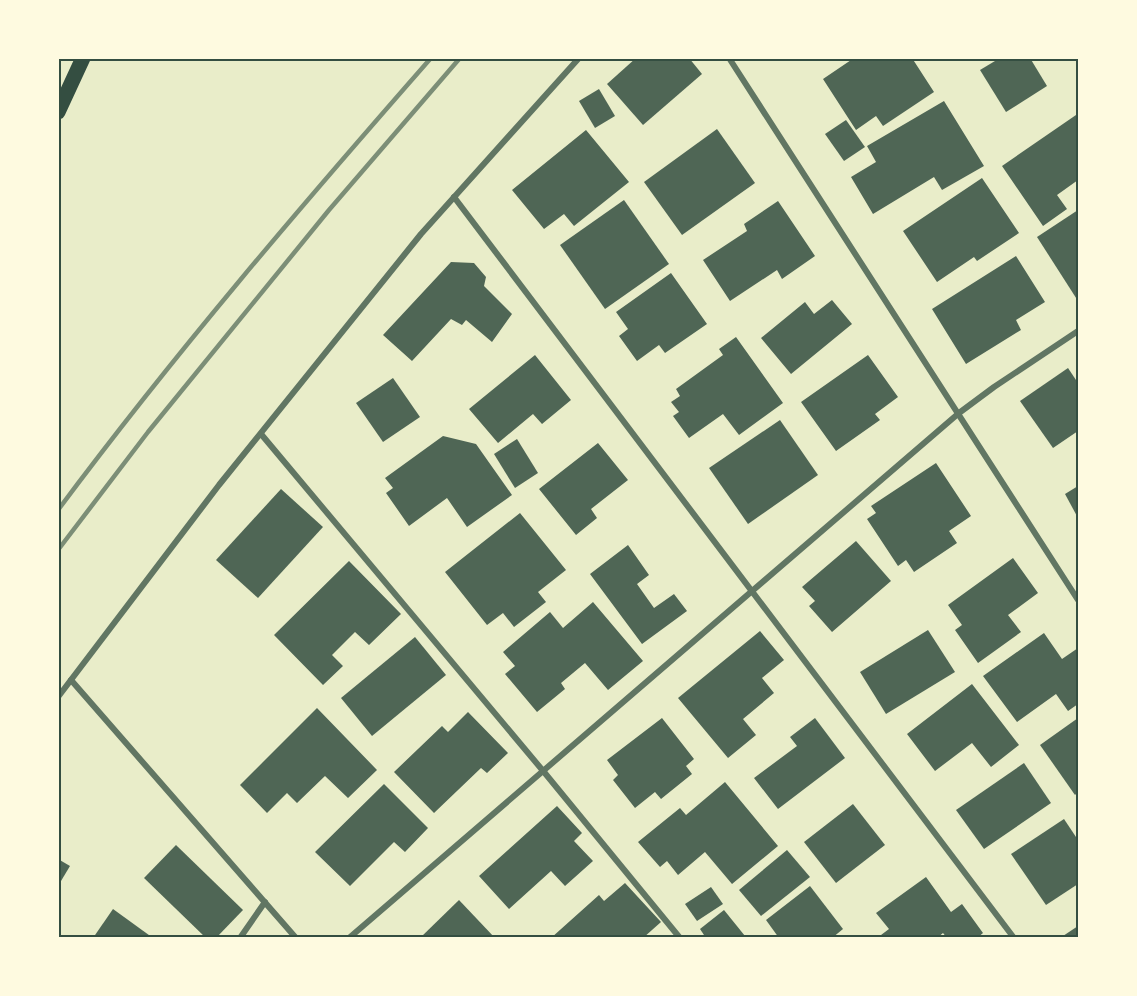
<svg xmlns="http://www.w3.org/2000/svg" width="1137" height="996" viewBox="0 0 1137 996" font-family="'PT Serif',serif">
	<style>
		.building { fill: #4f6655 }
		.lines { fill: none; stroke-linecap: round; stroke-linejoin: round }
		.minor { stroke: #617663; stroke-width: 6 }
		.primary { stroke: #344e41; stroke-width: 15 }
		.rail { stroke: #7c8e77; stroke-width: 4.5 }
		.neatline { fill: none; stroke: #344e41; stroke-width: 2 }
	</style>
	<rect width="100%" height="100%" fill="#e9edc9"/>
	<g class="building">
		<path d="M636 58H689L702 74 643 125 607 84Z"/>
		<path d="M854 58H912L934 92 883 126 876 116 856 130 823 79Z"/>
		<path d="M1000 58H1030L1047 86 1006 112 980 70Z"/>
		<path d="M599 89 615 116 595 128 579 101Z"/>
		<path d="M944 101 984 166 942 190 934 177 873 214 851 177 876 162 867 146Z"/>
		<path d="M1076 115 1078 119V170L1076 171 1078 175V180L1057 195 1067 209 1043 226 1002 166Z"/>
		<path d="M846 120 865 147 844 161 825 134Z"/>
		<path d="M717 129 755 183 682 235 644 182Z"/>
		<path d="M586 130 629 182 574 226 564 214 544 229 512 190Z"/>
		<path d="M982 178 1019 233 977 261 974 257 937 282 903 231Z"/>
		<path d="M624 200 669 264 605 309 560 245Z"/>
		<path d="M778 201 815 256 782 279 777 270 730 301 703 260 747 231 744 224Z"/>
		<path d="M1078 210V301L1037 237Z"/>
		<path d="M1016 256 1045 302 1016 320 1021 330 966 364 932 309Z"/>
		<path d="M451 262 474 263 486 277 484 286 512 314 492 342 466 320 462 325 451 319 412 361 383 335Z"/>
		<path d="M671 273 707 324 665 353 659 345 637 361 619 336 628 329 616 312Z"/>
		<path d="M832 300 852 324 791 374 761 338 805 302 814 314Z"/>
		<path d="M736 337 783 403 739 435 723 414 689 438 673 416 679 412 671 402 680 396 676 389 723 355 719 349Z"/>
		<path d="M535 355 571 400 542 424 533 414 498 443 469 409Z"/>
		<path d="M868 355 898 397 875 414 880 420 836 451 801 402Z"/>
		<path d="M1068 368 1078 383V431L1053 448 1020 401Z"/>
		<path d="M393 378 420 417 383 442 356 403Z"/>
		<path d="M780 420 818 475 748 524 709 468Z"/>
		<path d="M443 436 476 444 512 495 467 527 447 498 409 526 386 493 393 488 385 478Z"/>
		<path d="M517 439 538 473 515 488 494 454Z"/>
		<path d="M598 443 628 480 591 509 597 518 576 535 539 489Z"/>
		<path d="M936 463 971 516 949 531 957 543 914 572 906 560 898 566 867 519 876 513 871 506Z"/>
		<path d="M1078 486V518L1065 494Z"/>
		<path d="M281 489 323 527 258 598 216 560Z"/>
		<path d="M520 513 566 570 538 592 546 602 514 627 503 613 487 625 445 572Z"/>
		<path d="M856 541 891 581 832 632 809 606 815 601 802 587Z"/>
		<path d="M628 545 649 575 637 584 654 608 674 594 687 611 642 644 590 574Z"/>
		<path d="M1013 558 1038 593 1008 615 1021 632 978 663 955 630 962 625 948 605Z"/>
		<path d="M349 561 401 614 369 645 355 632 332 655 343 666 323 685 274 635Z"/>
		<path d="M593 602 643 661 608 690 585 663 561 683 565 689 537 712 505 674 515 666 503 652 550 612 563 628Z"/>
		<path d="M928 630 955 672 886 714 860 672Z"/>
		<path d="M760 631 784 660 762 678 774 693 743 719 756 735 728 758 678 698Z"/>
		<path d="M1044 633 1062 659 1078 648V704L1068 711 1056 694 1017 722 983 676Z"/>
		<path d="M415 637 446 675 372 736 341 698Z"/>
		<path d="M972 684 1019 745 991 767 972 743 935 771 907 734Z"/>
		<path d="M317 708 377 770 348 798 325 776 297 803 287 793 267 813 240 785Z"/>
		<path d="M468 712 508 753 487 773 481 768 434 813 394 772 442 726 448 732Z"/>
		<path d="M662 718 694 759 686 766 692 774 661 799 655 792 635 808 613 780 618 775 607 760Z"/>
		<path d="M815 718 845 758 778 809 754 778 797 746 790 737Z"/>
		<path d="M1078 718V792L1075 795 1040 745Z"/>
		<path d="M1024 763 1051 803 984 849 956 810Z"/>
		<path d="M725 782 778 846 732 884 705 852 678 875 667 861 660 867 638 842 680 808 686 815Z"/>
		<path d="M384 784 428 828 405 852 394 842 350 886 315 852Z"/>
		<path d="M853 804 885 845 836 883 804 842Z"/>
		<path d="M557 806 582 833 574 841 593 861 565 886 551 871 509 909 479 876Z"/>
		<path d="M1064 819 1078 840V884L1046 905 1011 854Z"/>
		<path d="M176 845 243 910 216 938H206L144 878Z"/>
		<path d="M787 850 810 877 761 916 739 890Z"/>
		<path d="M58 859 70 866 58 886Z"/>
		<path d="M926 877 951 912 962 904 983 933 977 938H947L943 933 937 938H877L889 929 876 913Z"/>
		<path d="M625 883 661 922 643 938H551L599 895 604 901Z"/>
		<path d="M810 886 843 929 832 938H779L766 920Z"/>
		<path d="M711 887 723 904 697 921 685 904Z"/>
		<path d="M459 900 495 938H420Z"/>
		<path d="M113 909 153 938H93Z"/>
		<path d="M724 910 745 936 744 938H706L700 929Z"/>
		<path d="M1078 926V938H1060Z"/>
	</g>
	<g class="lines">
		<g class="minor">
			<path d="M729 58 1078 600"/>
			<path d="M454 197 1014 938"/>
			<path d="M261 434 544 772 680 938"/>
			<path d="M71 680 296 938"/>
			<path d="M58 697 219 485 421 234 579 58"/>
			<path d="M240 938 265 902"/>
			<path d="M349 938 959 413 994 387 1078 331"/>
		</g>
		<path class="primary" d="M58 112 83 58"/>
		<g class="rail">
			<path d="M58 510C175 353 302 205 431 58"/>
			<path d="M58 550 148 432 329 210 460 58"/>
		</g>
	</g>
	<rect width="1137" height="996" fill="none" stroke="#fefae0" stroke-width="120"/>
	<rect x="60" y="60" width="1017" height="876" class="neatline"/>
</svg>
